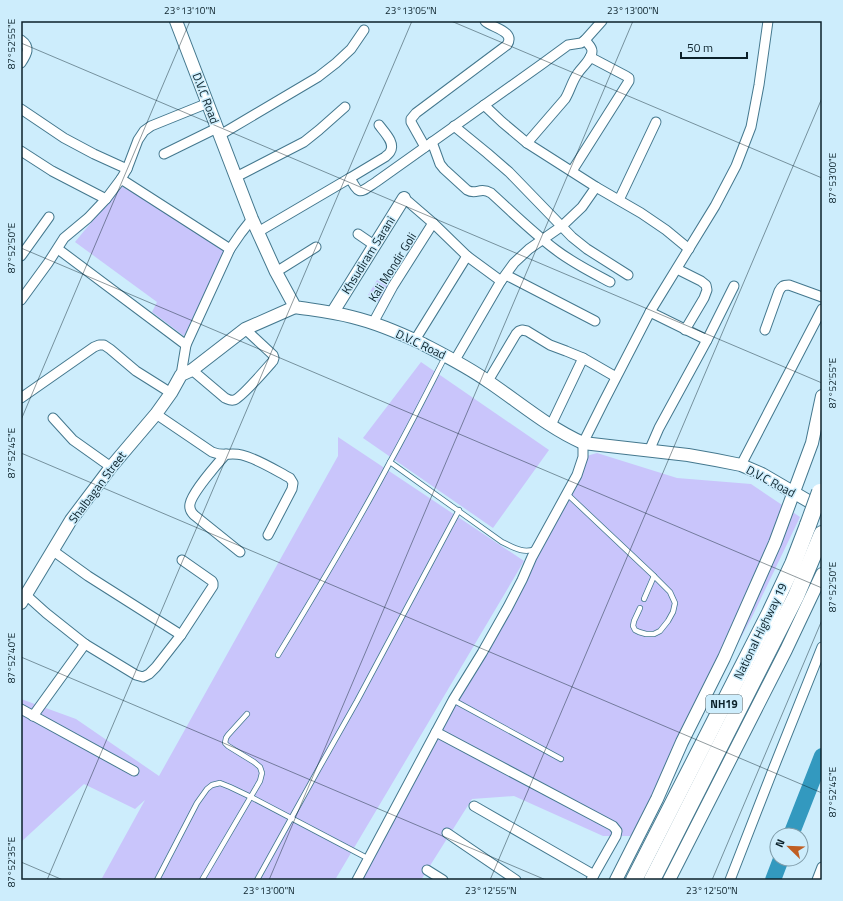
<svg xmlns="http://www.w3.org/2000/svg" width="843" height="901" viewBox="0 0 843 901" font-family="'Titillium Web',sans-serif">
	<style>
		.green { fill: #c9c5fb }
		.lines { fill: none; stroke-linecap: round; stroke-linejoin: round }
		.river { stroke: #3399bf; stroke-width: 16 }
		.lane-casing { stroke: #44788e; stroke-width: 6 }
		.street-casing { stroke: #44788e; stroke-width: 11 }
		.secondary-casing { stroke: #44788e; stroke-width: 14 }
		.highway-casing { stroke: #44788e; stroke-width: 18 }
		.lane { stroke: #fff; stroke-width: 4.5 }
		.street { stroke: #fff; stroke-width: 9 }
		.secondary { stroke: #fff; stroke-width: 12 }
		.highway { stroke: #fff; stroke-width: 16 }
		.highway-bridge-casing { stroke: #44788e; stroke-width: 18; stroke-linecap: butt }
		.highway-bridge { stroke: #fff; stroke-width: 16 }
		.ticks { fill: none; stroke: #0b212a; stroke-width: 1; stroke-opacity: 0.45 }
		.labels { text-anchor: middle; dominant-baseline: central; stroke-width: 3; stroke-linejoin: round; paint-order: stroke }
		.shield { fill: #cdedfc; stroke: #455e69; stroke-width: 1 }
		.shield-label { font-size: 11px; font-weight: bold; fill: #0b212a }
		.street-label { font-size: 12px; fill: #0b212a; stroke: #cdedfc }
		.neatline { fill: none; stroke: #0b212a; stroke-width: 1.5 }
		.ticks-label { font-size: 10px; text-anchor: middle; fill: #0b212a }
	</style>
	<rect width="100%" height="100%" fill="#cdedfc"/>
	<g class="green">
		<path d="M123 184 225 251 184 336 152 312 157 302 75 242Z"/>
		<path d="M377 280 391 288 383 304 368 295Z"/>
		<path d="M421 362 549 450 493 528 363 438Z"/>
		<path d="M338 437 524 561 335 880H101L145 800 135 809 84 784 21 842V699L76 719 159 776 338 456Z"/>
		<path d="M597 453 677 478 751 484 800 517 752 617 634 836H603L514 796 472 799 421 880H353L511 608 583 457Z"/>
	</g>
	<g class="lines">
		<g class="river">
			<path d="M791 835 822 756"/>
			<path d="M773 880 781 859"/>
		</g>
		<defs>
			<g id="lane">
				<path d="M390 462 502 542C513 547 523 554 535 549"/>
				<path d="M566 493 654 576 670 592 675 603 673 612 668 621 660 631 654 634H646L639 632 635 630 633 626 634 621 640 608"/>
				<path d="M644 599 654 576"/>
				<path d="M278 655C317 591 355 528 390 462 409 428 427 392 445 357"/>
				<path d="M453 700 561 759"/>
				<path d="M157 880 197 803 207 789 212 785 220 783 230 787 251 797 369 859"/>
				<path d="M202 880 260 781 262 773 260 767 254 762 228 746 225 743 226 738 228 735 247 714"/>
				<path d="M257 880 318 770 357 701 459 510"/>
			</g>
			<g id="street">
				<path d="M21 40C31 47 27 54 21 63"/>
				<path d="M484 105 502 122 527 143 596 187 641 213 666 230 689 249"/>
				<path d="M21 109 64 138 94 154 127 169"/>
				<path d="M454 126 487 153 509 172 572 237 587 249 628 275"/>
				<path d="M220 135 318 77 336 63 351 49 364 30"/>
				<path d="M432 142 440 164 444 169 467 190C477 196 479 186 491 193 512 212 533 233 556 250 573 263 591 272 610 282"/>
				<path d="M527 143 565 99C570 91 572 81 578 73 582 67 592 59 592 51 592 47 588 44 585 40"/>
				<path d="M425 147 411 122V119L416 113 507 45C516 31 492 28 485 21"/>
				<path d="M21 151 52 171 106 199"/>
				<path d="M164 154 217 128"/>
				<path d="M572 171 629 81V78L626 76 590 57"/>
				<path d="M236 177 304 142 319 130 345 107"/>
				<path d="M350 178 385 157C386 156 390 153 390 152 396 143 384 132 379 125"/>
				<path d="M121 179 127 169 138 140 144 131 151 126 208 103"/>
				<path d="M404 198 433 223 467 256 501 281"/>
				<path d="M619 200 656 122"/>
				<path d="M258 232 350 178C360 196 359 193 376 182L542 64 568 45 581 43 585 40 602 21"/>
				<path d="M358 234 374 245"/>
				<path d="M58 249 186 345"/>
				<path d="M21 256 49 217"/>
				<path d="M677 269 701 281 706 285 707 290 704 298 685 330"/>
				<path d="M276 272 316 247"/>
				<path d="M506 275 595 321"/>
				<path d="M21 300 48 263 64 238 88 218 106 199 121 179 230 249"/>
				<path d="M650 312 707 340"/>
				<path d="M373 323 393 286 433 223"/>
				<path d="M765 330 779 291C782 286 783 285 789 285L822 297"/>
				<path d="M415 340 467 256"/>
				<path d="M455 360 501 281 514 263 529 249 562 226 582 207 596 187"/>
				<path d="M192 370 225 398C228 399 230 401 234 400 241 398 266 369 273 361L274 358 273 355 245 329"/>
				<path d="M181 375 186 345 230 249 241 233 252 219"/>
				<path d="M488 381 516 334 519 331 522 330 527 331 550 345 566 351 583 358 616 377"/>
				<path d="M21 398 94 347 99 345H104L110 349 136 371 171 393"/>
				<path d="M156 414 212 452C224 457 230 452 242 455 258 459 275 470 290 478L293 483 292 489 268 535"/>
				<path d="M53 418 73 440 111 467"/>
				<path d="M551 425 583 358"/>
				<path d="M649 451 659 428 707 340 734 286"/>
				<path d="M226 454C217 464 192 493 190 504 189 509 191 512 194 515L240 552"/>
				<path d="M741 465 822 309"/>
				<path d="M52 550 88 576 181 635"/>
				<path d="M26 595 46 613 85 644 136 675 143 677 149 674 156 667 181 635 213 586V583L212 581 182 560"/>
				<path d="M21 709 134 771"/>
				<path d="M33 716 85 644"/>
				<path d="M436 732 613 826 617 831 616 836 591 880"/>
				<path d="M474 806 594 875"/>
				<path d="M447 833 516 880"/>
				<path d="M427 870 443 880"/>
				<path d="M357 880 453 700 482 653 508 607 522 580 532 557 577 475 583 457V443L603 403 650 312 715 206 736 166 751 127 759 85 768 21"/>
				<path d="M730 880 774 767 822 647"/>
				<path d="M817 880 822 867"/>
			</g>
			<g id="secondary">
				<path d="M176 21 252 219 276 272 295 307C314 310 333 312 352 317 377 323 400 333 423 344 446 356 468 367 489 382 520 403 549 428 583 443L688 455 716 460 741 465 762 474 822 509"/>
				<path d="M333 312 404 198"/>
				<path d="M21 603 71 520 111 467 156 414 171 393 181 375 192 370 245 329 295 307"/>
				<path d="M616 880 657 799 682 742 724 658 775 543 812 443 822 396"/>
				<path d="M669 880 786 650 822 574"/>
			</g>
			<g id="highway">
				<path d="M634 880 770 613 793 564 808 525"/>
				<path d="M652 880 796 596 822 534"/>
			</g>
		</defs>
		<use href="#lane" class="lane-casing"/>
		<use href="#street" class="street-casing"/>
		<use href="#secondary" class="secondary-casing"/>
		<use href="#highway" class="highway-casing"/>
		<use href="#lane" class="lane"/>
		<use href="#street" class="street"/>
		<use href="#secondary" class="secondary"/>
		<use href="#highway" class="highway"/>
		<defs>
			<path id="highway-bridge" d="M808 525 820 492"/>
		</defs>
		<use href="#highway-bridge" class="highway-bridge-casing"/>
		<use href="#highway-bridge" class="highway-bridge"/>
	</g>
	<path class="ticks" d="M451 21 822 178M21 43 822 383M21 248 822 588M21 420 190 21M21 453 822 793M21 657 546 880M21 862 63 880M47 880 412 21M269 880 633 21M490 880 822 98M712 880 822 620"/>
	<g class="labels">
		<rect class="shield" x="706" y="695" width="36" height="18" rx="3"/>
		<g class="shield-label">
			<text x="724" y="704">NH19</text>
		</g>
		<g class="street-label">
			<text transform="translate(206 98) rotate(69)">D.V.C Road</text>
			<text transform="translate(368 255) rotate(-58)">Khsudiram Sarani</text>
			<text transform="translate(392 267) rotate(-58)">Kali Mondir Goli</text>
			<text transform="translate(421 344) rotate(25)">D.V.C Road</text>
			<text transform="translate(771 481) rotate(28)">D.V.C Road</text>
			<text transform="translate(97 487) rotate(-53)">Shalbagan Street</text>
			<text transform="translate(760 631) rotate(-64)">National Highway 19</text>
		</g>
	</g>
	<rect width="843" height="901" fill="none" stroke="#cdedfc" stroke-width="44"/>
	<g transform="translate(789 847) rotate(293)"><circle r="19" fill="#cdedfc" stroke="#7f9ba8"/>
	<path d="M0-3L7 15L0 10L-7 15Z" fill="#c05e23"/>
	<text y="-6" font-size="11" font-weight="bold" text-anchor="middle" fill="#0b212a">N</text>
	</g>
	<path d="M681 52v6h66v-6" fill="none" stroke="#0b212a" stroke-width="2"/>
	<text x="687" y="52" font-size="12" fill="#0b212a" stroke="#cdedfc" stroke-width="3" paint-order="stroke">50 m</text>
	<rect x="22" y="22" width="799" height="857" class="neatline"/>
	<g class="ticks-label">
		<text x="190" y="14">23°13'10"N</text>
		<text x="411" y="14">23°13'05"N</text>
		<text x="633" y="14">23°13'00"N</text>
		<text transform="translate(11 44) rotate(-90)" y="4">87°52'55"E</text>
		<text transform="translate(832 178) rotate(-90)" y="4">87°53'00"E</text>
		<text transform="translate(11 248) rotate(-90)" y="4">87°52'50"E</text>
		<text transform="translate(832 383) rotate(-90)" y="4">87°52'55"E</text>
		<text transform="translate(11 453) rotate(-90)" y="4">87°52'45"E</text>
		<text transform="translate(832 587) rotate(-90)" y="4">87°52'50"E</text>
		<text transform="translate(11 658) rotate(-90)" y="4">87°52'40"E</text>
		<text transform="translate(832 792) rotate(-90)" y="4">87°52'45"E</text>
		<text transform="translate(11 862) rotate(-90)" y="4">87°52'35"E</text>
		<text x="269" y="894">23°13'00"N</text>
		<text x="491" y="894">23°12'55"N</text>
		<text x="712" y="894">23°12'50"N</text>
	</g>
</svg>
